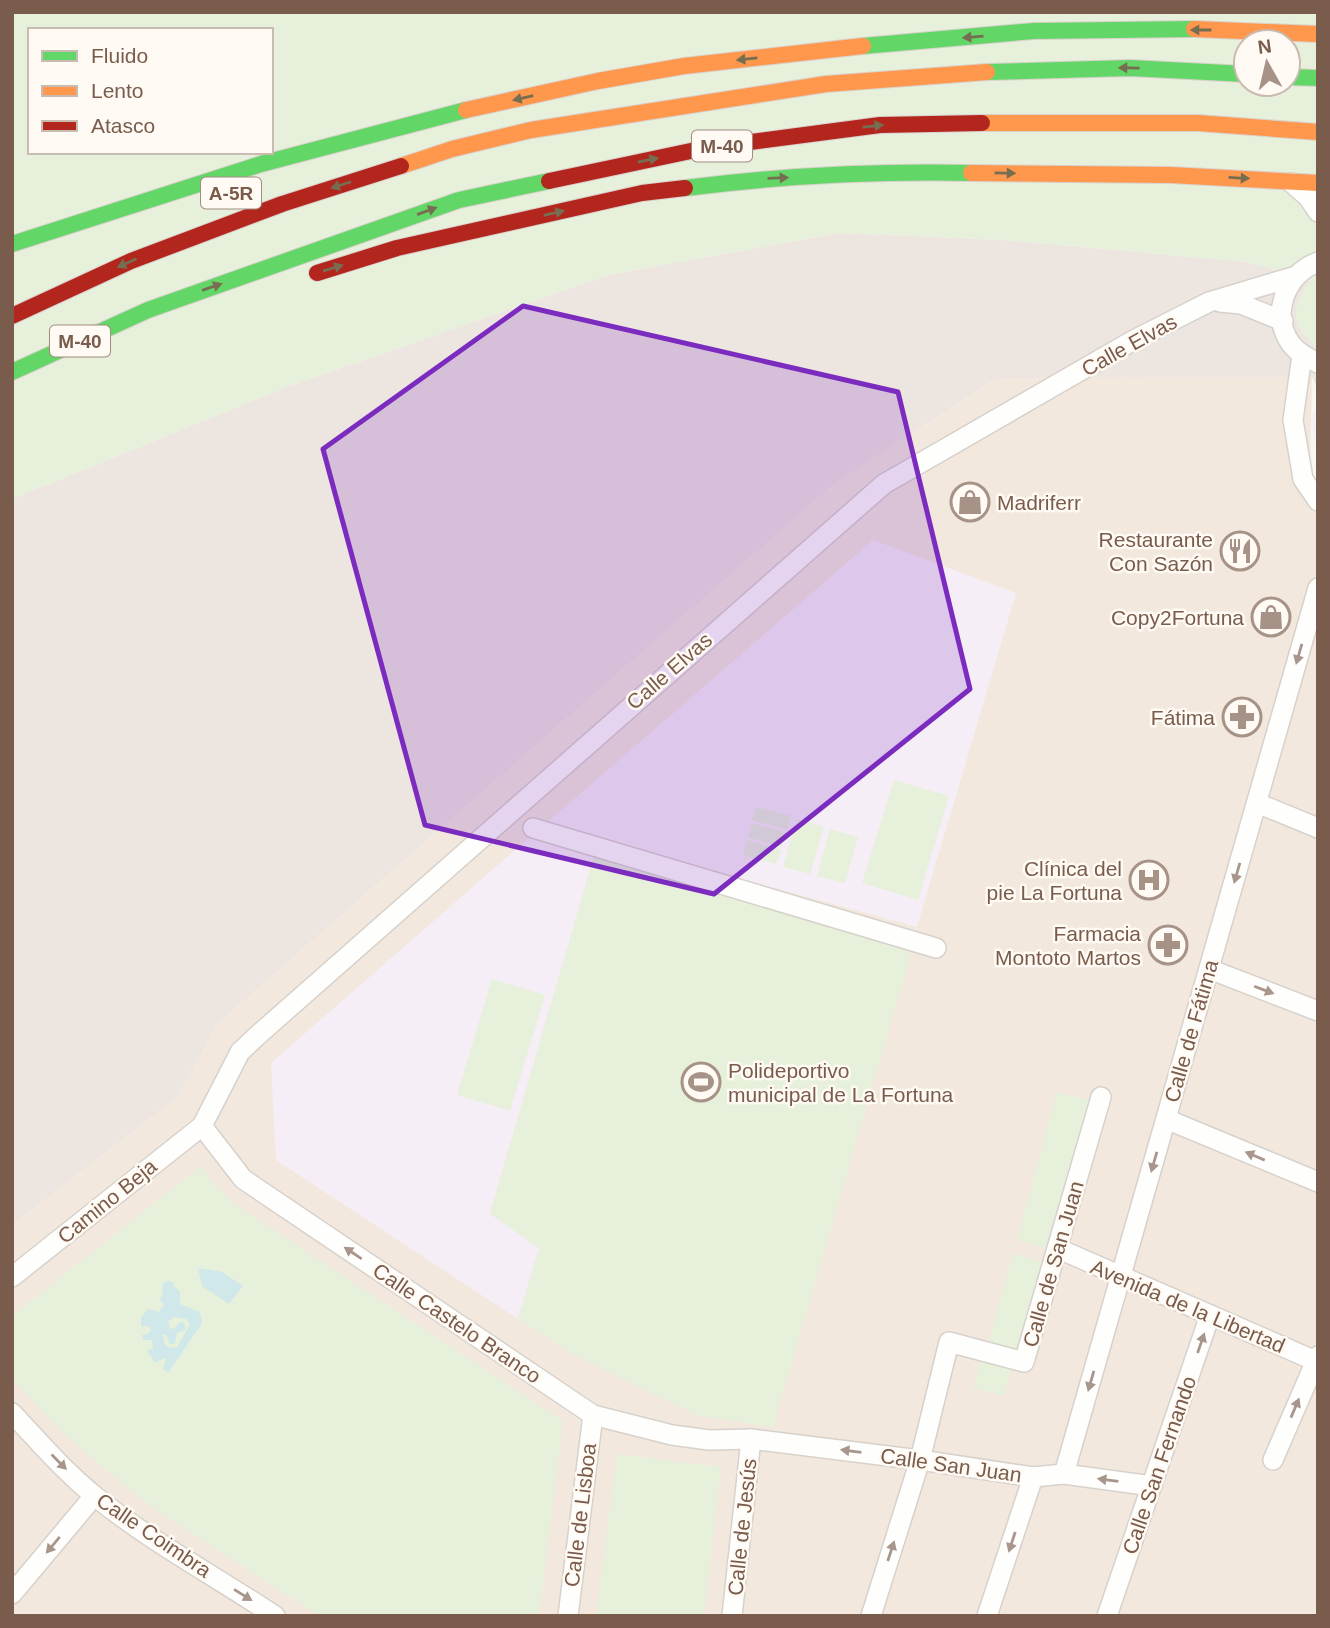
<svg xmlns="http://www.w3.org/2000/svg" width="1330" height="1628" viewBox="0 0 1330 1628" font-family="Arial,sans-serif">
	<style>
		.residential { fill: #f2e8de }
		.industrial { fill: #ede5e0 }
		.education { fill: #f6eef6 }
		.green { fill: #e7f0db; fill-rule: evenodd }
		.water { fill: #d0e8ea; fill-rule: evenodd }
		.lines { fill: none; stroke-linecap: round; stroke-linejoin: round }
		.street-casing { stroke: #d7d1cb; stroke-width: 22 }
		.fast-casing { stroke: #dad1cc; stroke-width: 18 }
		.slow-casing { stroke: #dad1cc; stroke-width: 18 }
		.jam-casing { stroke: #dad1cc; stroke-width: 18 }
		.street { stroke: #fefefd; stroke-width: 19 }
		.fast { stroke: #63d668; stroke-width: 16 }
		.slow { stroke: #ff974d; stroke-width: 16 }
		.jam { stroke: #b3261e; stroke-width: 16 }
		.oneway { fill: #776e51 }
		.oneway2 { fill: #a8958b }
		.marked { fill: #7b2cbf; fill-opacity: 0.2; stroke: #7b2cbf; stroke-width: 5; stroke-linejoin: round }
		.labels { text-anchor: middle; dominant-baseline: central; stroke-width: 5; stroke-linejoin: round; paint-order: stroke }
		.shield { fill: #fffaf3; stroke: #a28b7f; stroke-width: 2 }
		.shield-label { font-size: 19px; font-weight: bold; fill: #7a5c4d }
		.street-label { font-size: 21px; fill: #7a5c4d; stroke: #fffaf3 }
		.poi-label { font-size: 21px; fill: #7a5c4d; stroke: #fffaf3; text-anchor: end }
	</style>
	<rect width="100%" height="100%" fill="#f9f5f0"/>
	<path class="residential" d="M1312 377 1310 474 1318 484V1616H12V1225L179 1096 216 1025 835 483 997 378Z"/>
	<path class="industrial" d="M839 233 1004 240 1248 262 1318 283V390L1312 377 997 378 835 483 216 1025 179 1096 12 1225V499L284 388 608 275Z"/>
	<g class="education">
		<path d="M1318 402V455L1311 420Z"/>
		<path d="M873 540 1016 593 917 927 544 825Z"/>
		<path d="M530 837 594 856 490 1213 539 1248 518 1319 276 1160 271 1063Z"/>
	</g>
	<g class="green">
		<path d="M12 12H1318V348C1291 329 1289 305 1311 281L1248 262 1004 240 839 233 608 275 284 388 12 499ZM30 30H271V152H30ZM1246 42H1288V84H1246Z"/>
		<path d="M894 780 949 796 918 900 862 883Z"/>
		<path d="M756 807 791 816 787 830 752 820Z"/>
		<path d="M797 819 824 827 810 874 783 867Z"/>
		<path d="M752 823 786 833 782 847 748 837Z"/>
		<path d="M830 829 858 837 845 883 817 876Z"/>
		<path d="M747 840 781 850 776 864 743 855Z"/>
		<path d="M594 856 912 950 773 1427 699 1416 578 1357 518 1319 539 1248 490 1214Z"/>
		<path d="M492 979 545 995 510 1111 457 1095Z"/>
		<path d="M1057 1092 1096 1102 1047 1249 1017 1240Z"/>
		<path d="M201 1166 211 1181 233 1203 563 1421 539 1616H319L159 1512 125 1486 65 1435 12 1379V1316Z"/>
		<path d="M1013 1254 1046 1263 1022 1351 989 1341Z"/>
		<path d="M982 1356 1012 1364 1004 1396 973 1388Z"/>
		<path d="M617 1454 721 1467 704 1616H596Z"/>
	</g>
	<g class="water">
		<path d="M198 1268 222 1272 243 1286 229 1304 202 1286Z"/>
		<path d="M169 1281 174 1283 173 1286 180 1291V1304L200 1312 202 1323 168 1373 163 1369 166 1360 164 1358 155 1363 147 1350 153 1349 152 1340H143L142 1335 148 1334 151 1330 148 1326H141V1318L148 1309 159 1312 164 1304 159 1299 162 1297 163 1283ZM174 1317 187 1319 190 1325 177 1347 170 1348 165 1345 163 1335 166 1334 170 1344H175L177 1333 185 1330 184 1322H180L174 1329 170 1328 168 1321Z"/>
	</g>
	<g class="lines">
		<defs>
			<g id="street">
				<path d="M1292 183 1308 197 1318 212"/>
				<path d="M1318 262C1285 274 1270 315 1291 344 1298 353 1308 358 1318 363"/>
				<path d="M1220 302 1241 304 1283 321"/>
				<path d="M1302 355 1293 420 1303 479 1318 501"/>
				<path d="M1257 803 1318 828"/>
				<path d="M533 828 936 948"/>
				<path d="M1209 969 1318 1011"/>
				<path d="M1166 1119 1318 1182"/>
				<path d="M202 1126 243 1179 593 1415 672 1435 709 1440 751 1439 920 1460 1033 1477 1064 1474 1152 1486"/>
				<path d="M1059 1249 1318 1362"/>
				<path d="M12 1277 202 1126 240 1052 258 1035 884 484 1132 341 1209 302 1296 276"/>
				<path d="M12 1413C39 1442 65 1472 96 1497 151 1542 215 1576 275 1616"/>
				<path d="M1273 1460 1318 1356"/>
				<path d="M1064 1474 1318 588"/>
				<path d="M12 1594 94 1496"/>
				<path d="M568 1616 593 1415"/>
				<path d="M732 1616 751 1439"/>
				<path d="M871 1616 920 1460 949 1342 1024 1362 1101 1097"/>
				<path d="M987 1616 1033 1477"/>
				<path d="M1107 1616 1210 1315"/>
			</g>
			<g id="fast">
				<path d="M863 46 1034 31 1194 29"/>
				<path d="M987 72 1130 68 1246 74"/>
				<path d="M1288 77 1318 78"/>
				<path d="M685 188C780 176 875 171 971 173"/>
				<path d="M12 244 261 164 466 110"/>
				<path d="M12 372 148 310 459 200 549 181"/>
			</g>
			<g id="slow">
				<path d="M1194 29 1318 34"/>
				<path d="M466 110 598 81 684 66 863 46"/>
				<path d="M982 123H1198L1318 132"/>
				<path d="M401 166 452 149 531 130 826 84 987 72"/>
				<path d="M971 173 1171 175 1318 183"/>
			</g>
			<g id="jam">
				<path d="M549 181 705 148 880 125 982 123"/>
				<path d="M317 273 397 248 642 193 685 188"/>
				<path d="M12 316 131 261 282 204 401 166"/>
			</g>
		</defs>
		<use href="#street" class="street-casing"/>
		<use href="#fast" class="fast-casing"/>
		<use href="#slow" class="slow-casing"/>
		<use href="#jam" class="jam-casing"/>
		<use href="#street" class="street"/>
		<use href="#fast" class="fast"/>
		<use href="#slow" class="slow"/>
		<use href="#jam" class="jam"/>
	</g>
	<defs><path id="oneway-solid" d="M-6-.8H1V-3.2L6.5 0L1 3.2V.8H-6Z" transform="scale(1.75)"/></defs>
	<g class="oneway">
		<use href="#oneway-solid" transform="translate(1201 30) rotate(-180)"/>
		<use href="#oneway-solid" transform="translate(973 37) rotate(175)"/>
		<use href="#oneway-solid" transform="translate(747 59) rotate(174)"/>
		<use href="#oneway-solid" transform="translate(1129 68) rotate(-179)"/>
		<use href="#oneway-solid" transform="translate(523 98) rotate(167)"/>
		<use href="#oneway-solid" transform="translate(873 126) rotate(-6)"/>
		<use href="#oneway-solid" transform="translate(648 160) rotate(-12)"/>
		<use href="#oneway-solid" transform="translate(1005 173) rotate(1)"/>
		<use href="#oneway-solid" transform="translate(778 178) rotate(-2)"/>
		<use href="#oneway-solid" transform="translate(1239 178) rotate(3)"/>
		<use href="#oneway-solid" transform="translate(341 185) rotate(162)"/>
		<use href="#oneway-solid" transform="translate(427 211) rotate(-20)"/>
		<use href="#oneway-solid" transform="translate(554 213) rotate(-13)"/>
		<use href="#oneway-solid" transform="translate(127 263) rotate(156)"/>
		<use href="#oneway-solid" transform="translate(333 268) rotate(-17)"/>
		<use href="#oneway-solid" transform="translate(212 287) rotate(-19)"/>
	</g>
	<g class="oneway2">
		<use href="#oneway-solid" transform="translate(1299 654) rotate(106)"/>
		<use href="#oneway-solid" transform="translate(1237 873) rotate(106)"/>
		<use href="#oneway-solid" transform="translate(1264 990) rotate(21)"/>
		<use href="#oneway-solid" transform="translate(1255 1156) rotate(-157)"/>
		<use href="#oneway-solid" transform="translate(1154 1162) rotate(106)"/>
		<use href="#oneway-solid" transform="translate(353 1253) rotate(-146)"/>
		<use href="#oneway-solid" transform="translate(1201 1343) rotate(-71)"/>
		<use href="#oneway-solid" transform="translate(1091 1381) rotate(106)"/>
		<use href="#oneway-solid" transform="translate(1295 1408) rotate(-67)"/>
		<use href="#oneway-solid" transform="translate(851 1451) rotate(-173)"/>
		<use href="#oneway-solid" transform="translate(59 1462) rotate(45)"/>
		<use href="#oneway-solid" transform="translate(1108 1480) rotate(-173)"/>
		<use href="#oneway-solid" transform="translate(1012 1542) rotate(108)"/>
		<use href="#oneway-solid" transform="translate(53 1545) rotate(130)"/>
		<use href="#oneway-solid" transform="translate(891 1551) rotate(-72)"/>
		<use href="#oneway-solid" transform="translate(243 1595) rotate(32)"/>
	</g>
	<path class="marked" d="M523 306 898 392 970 689 714 894 425 825 323 449Z"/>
	<defs>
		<symbol id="shop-ring" viewBox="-11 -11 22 22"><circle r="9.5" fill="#fffaf3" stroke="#a69286" stroke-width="1.5"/><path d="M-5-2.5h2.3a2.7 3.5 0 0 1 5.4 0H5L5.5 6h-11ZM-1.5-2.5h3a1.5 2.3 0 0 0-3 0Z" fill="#a69286"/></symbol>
		<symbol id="restaurant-ring" viewBox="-11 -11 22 22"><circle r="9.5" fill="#fffaf3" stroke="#a69286" stroke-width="1.5"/><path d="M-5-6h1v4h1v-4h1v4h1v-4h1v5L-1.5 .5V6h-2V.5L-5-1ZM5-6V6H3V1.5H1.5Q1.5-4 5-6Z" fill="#a69286"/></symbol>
		<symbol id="pharmacy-ring" viewBox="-11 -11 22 22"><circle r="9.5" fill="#fffaf3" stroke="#a69286" stroke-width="1.5"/><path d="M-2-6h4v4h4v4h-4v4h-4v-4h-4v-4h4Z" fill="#a69286"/></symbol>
		<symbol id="hospital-ring" viewBox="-11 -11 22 22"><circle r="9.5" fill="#fffaf3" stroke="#a69286" stroke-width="1.5"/><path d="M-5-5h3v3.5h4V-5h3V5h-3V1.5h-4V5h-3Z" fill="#a69286"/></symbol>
		<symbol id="stadium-ring" viewBox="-11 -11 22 22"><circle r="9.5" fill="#fffaf3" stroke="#a69286" stroke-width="1.5"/><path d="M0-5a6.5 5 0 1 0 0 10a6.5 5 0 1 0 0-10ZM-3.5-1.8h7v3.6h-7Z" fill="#a69286"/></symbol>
	</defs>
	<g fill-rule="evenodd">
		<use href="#shop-ring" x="948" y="480" width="44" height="44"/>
		<use href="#restaurant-ring" x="1218" y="529" width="44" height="44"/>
		<use href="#shop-ring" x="1249" y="595" width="44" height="44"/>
		<use href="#pharmacy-ring" x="1220" y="695" width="44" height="44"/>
		<use href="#hospital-ring" x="1127" y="858" width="44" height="44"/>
		<use href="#pharmacy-ring" x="1146" y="923" width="44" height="44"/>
		<use href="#stadium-ring" x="679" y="1060" width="44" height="44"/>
	</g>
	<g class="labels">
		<g class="shield">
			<rect x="692" y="130.5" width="60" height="31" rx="5"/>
			<rect x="201" y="177.5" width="60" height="31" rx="5"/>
			<rect x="50" y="325.5" width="60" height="31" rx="5"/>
		</g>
		<g class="shield-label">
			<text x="722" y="146">M-40</text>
			<text x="231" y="193">A-5R</text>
			<text x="80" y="341">M-40</text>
		</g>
		<g class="street-label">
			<text transform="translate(1129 345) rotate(-29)">Calle Elvas</text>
			<text transform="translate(669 671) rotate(-41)">Calle Elvas</text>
			<text transform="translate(1191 1031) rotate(-74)">Calle de Fátima</text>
			<text transform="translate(107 1201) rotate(-39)">Camino Beja</text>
			<text transform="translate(1053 1264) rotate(-74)">Calle de San Juan</text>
			<text transform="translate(1188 1306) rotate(23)">Avenida de la Libertad</text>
			<text transform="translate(457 1323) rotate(34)">Calle Castelo Branco</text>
			<text transform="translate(951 1465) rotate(8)">Calle San Juan</text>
			<text transform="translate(1159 1465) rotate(-71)">Calle San Fernando</text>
			<text transform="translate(580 1515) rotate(-83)">Calle de Lisboa</text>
			<text transform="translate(742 1527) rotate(-84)">Calle de Jesús</text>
			<text transform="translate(154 1535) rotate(34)">Calle Coimbra</text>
		</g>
		<g class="poi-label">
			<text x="997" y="502" text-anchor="start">Madriferr</text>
			<text x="1213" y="539">Restaurante<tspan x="1213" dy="24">Con Sazón</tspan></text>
			<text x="1244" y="617">Copy2Fortuna</text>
			<text x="1215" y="717">Fátima</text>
			<text x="1122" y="868">Clínica del<tspan x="1122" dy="24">pie La Fortuna</tspan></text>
			<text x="1141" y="933">Farmacia<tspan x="1141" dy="24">Montoto Martos</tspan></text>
			<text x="728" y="1070" text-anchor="start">Polideportivo<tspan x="728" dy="24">municipal de La Fortuna</tspan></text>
		</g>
	</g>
	<rect width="1330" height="1628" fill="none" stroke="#7a5c4d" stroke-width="28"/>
	<rect x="28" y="28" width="245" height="126" fill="#fffaf3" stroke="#cabbb1" stroke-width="2"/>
	<rect x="42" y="51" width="35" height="10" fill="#63d668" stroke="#cabbb1" stroke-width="2"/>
	<text x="91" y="63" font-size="21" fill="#7a5c4d">Fluido</text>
	<rect x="42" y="86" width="35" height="10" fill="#ff974d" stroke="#cabbb1" stroke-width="2"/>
	<text x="91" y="98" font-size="21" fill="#7a5c4d">Lento</text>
	<rect x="42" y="121" width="35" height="10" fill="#b3261e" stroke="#cabbb1" stroke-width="2"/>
	<text x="91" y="133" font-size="21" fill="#7a5c4d">Atasco</text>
	<g transform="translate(1267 63) rotate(352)"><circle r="33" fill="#fffaf3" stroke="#cabbb1" stroke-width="2"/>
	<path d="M0-5L12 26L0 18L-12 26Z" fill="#a69286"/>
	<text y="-10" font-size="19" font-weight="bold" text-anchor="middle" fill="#7a5c4d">N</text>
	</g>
</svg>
